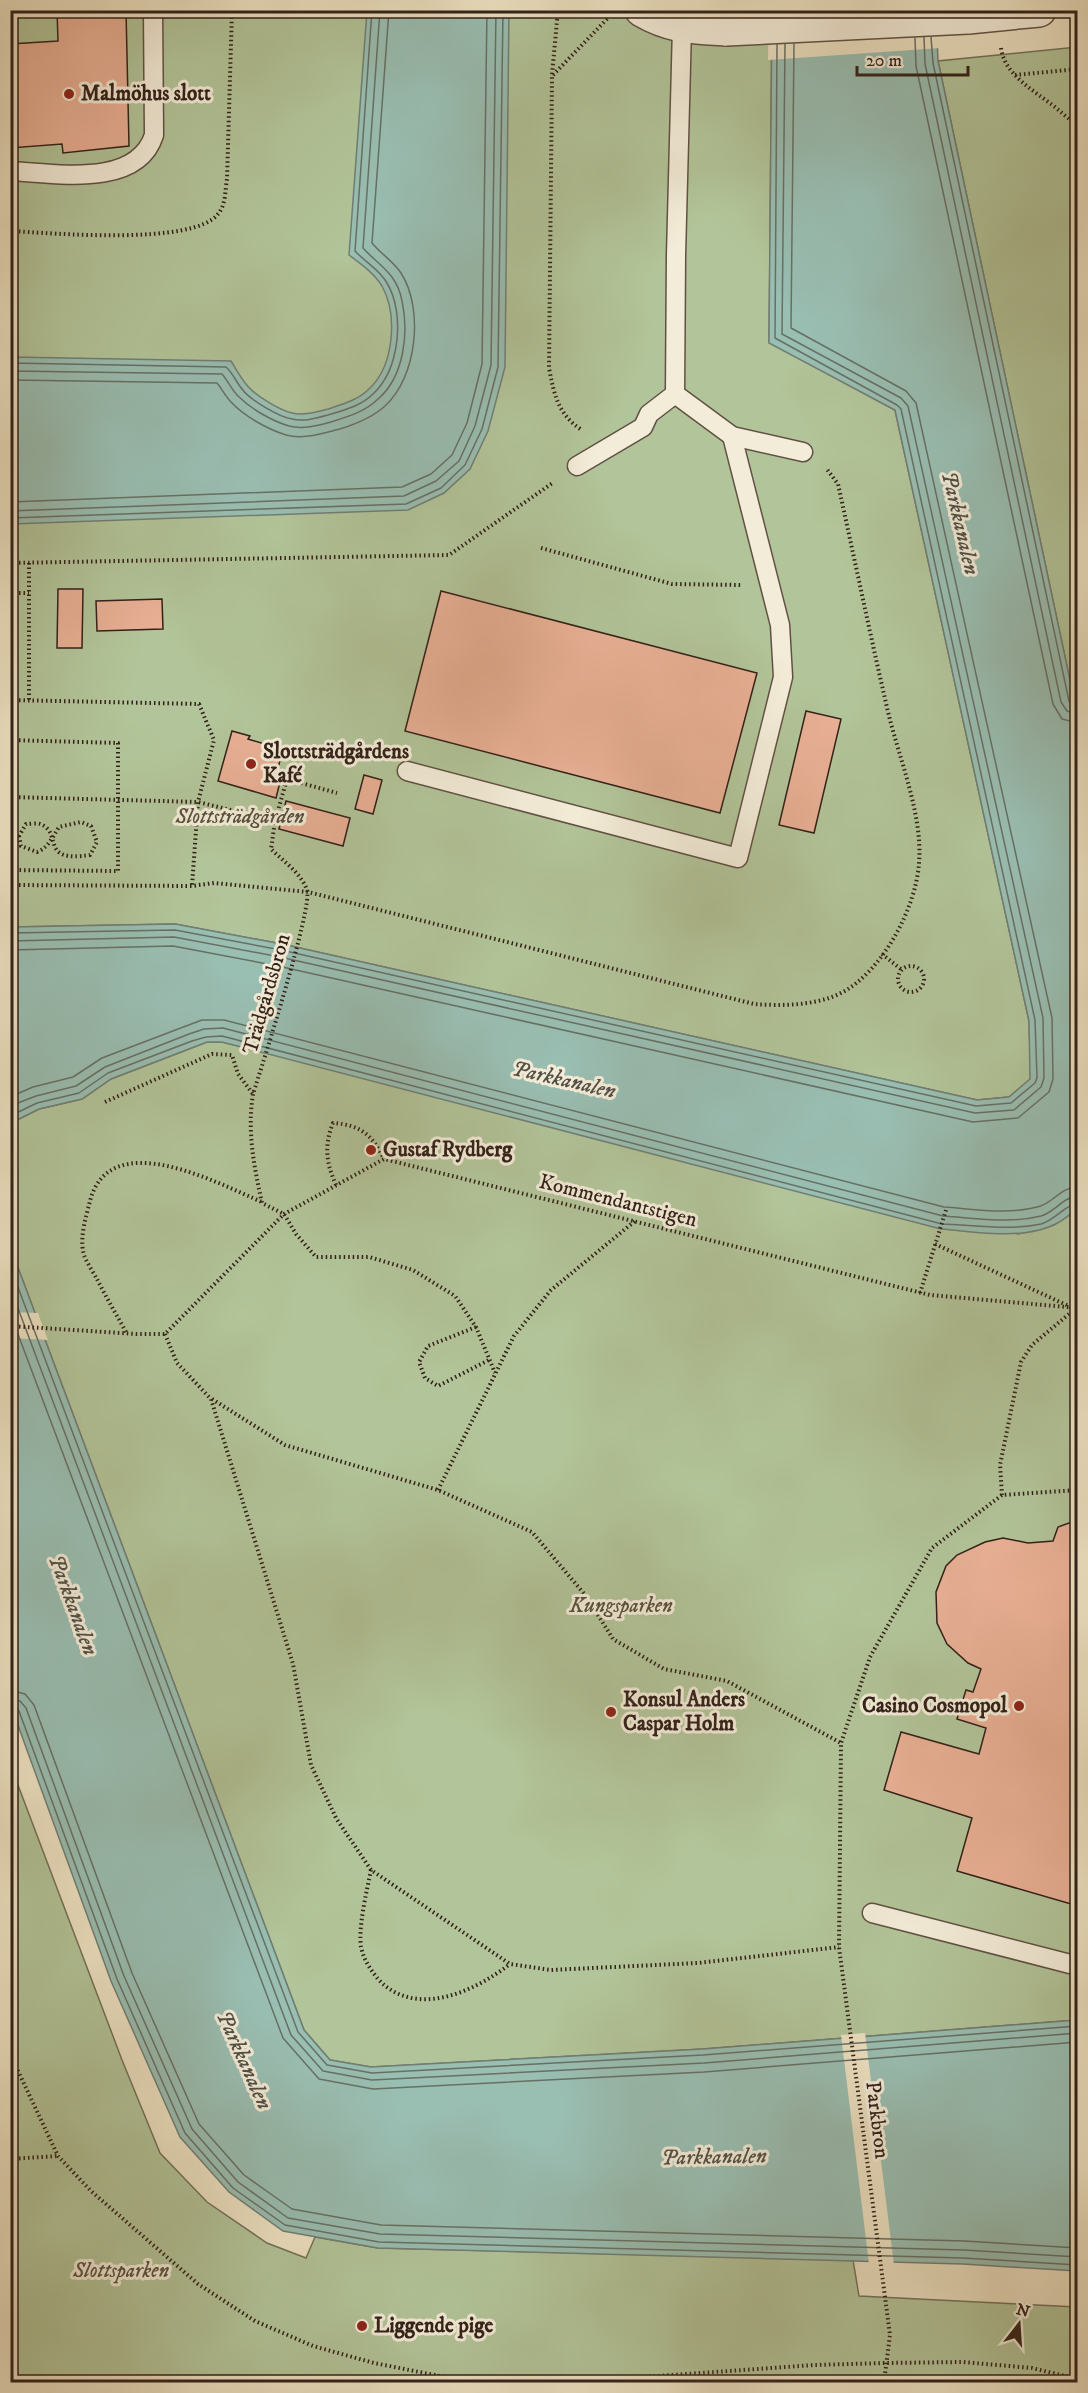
<svg xmlns="http://www.w3.org/2000/svg" width="1088" height="2393" viewBox="0 0 1088 2393" font-family="'IM FELL DW Pica',serif">
	<style>
		.green { fill: #b2c499; stroke: #727259; stroke-width: 1.5 }
		.water { fill: #99beb2; stroke: #707f75; stroke-width: 1.5 }
		.pier { fill: #ede2c3 }
		.lines { fill: none; stroke-linecap: round; stroke-linejoin: round }
		.shore { stroke: #667066; stroke-width: 1.5 }
		.building { fill: #e8af94; stroke: #322119; stroke-width: 1.5 }
		.service-casing { stroke: #615144; stroke-width: 21 }
		.minor-casing { stroke: #615144; stroke-width: 36 }
		.path { stroke: #322119; stroke-width: 4; stroke-dasharray: 1.5 3; stroke-linecap: butt }
		.service { stroke: #f3ecd8; stroke-width: 18 }
		.minor { stroke: #f3ecd8; stroke-width: 33 }
		.minor-bridge-casing { stroke: #615144; stroke-width: 36; stroke-linecap: butt }
		.minor-bridge { stroke: #f3ecd8; stroke-width: 33 }
		.poi-dot { fill: #8f2418; stroke: #f3ecd8; stroke-width: 2 }
		.labels { text-anchor: middle; dominant-baseline: central; stroke-width: 6; stroke-linejoin: round; paint-order: stroke }
		.poi-label { font-size: 21px; font-weight: bold; fill: #322119; stroke: #f3ecd8; text-anchor: start }
		.park-label { font-size: 21px; font-style: italic; fill: #58523f; stroke: #f3ecd8 }
		.street-label { font-size: 21px; fill: #322119; stroke: #f3ecd8 }
		.water-label { font-size: 22px; font-style: italic; fill: #515047; stroke: #f3ecd8 }
	</style>
	<rect width="100%" height="100%" fill="#ede2c3"/>
	<filter id="stains"><feTurbulence type="fractalNoise" baseFrequency=".00333" numOctaves="4"/><feColorMatrix values="0 0 0 0 .2 0 0 0 0 .09 0 0 0 0 .02 0 0 0 .5 -.17"/></filter>
	<radialGradient id="worn" r=".72"><stop offset=".6" stop-color="#630" stop-opacity="0"/><stop offset="1" stop-color="#630" stop-opacity=".3"/></radialGradient>
	<g class="green">
		<path d="M11 11H772L769 342 895 410 1029 1021 1031 1079 1009 1097 977 1100 282 944 175 924 11 927Z"/>
		<path d="M1077 47V713L938 61Z"/>
		<path d="M207 1042H222L1018 1234 1054 1225 1077 1206V2020L703 2049 371 2067 330 2060 304 2030 11 1249V1123L39 1109 82 1099 111 1079Z"/>
		<path d="M10 1764 122 2060 160 2153 207 2202 267 2243 306 2258 315 2237 378 2248 853 2260 859 2296 1077 2307V2382H11Z"/>
	</g>
	<g class="water">
		<path d="M367 11H509L505 367 488 431 470 469 444 493 408 510 11 524V357L231 361C236 369 240 377 246 384 253 394 279 410 292 413 303 416 317 412 328 409 343 404 358 400 369 389 394 366 398 315 382 286 374 273 361 264 349 255Z"/>
		<path d="M772 11H936L938 61 1077 713 1078 1206C1046 1246 984 1232 941 1229L222 1042H207L111 1079 82 1099 39 1109 11 1123V927L175 924 282 944 977 1100 1009 1097 1030 1079 1029 1021 895 410 769 343Z"/>
		<path d="M11 1249 304 2030 330 2060 371 2067 703 2049 1077 2020V2271L963 2264 378 2248 283 2231 229 2192 180 2137 111 1981 11 1706Z"/>
	</g>
	<g class="pier">
		<path d="M769 10H939L941 48 768 60Z"/>
		<path d="M11 1312 38 1313 48 1340 11 1338Z"/>
		<path d="M865 2033 894 2265 869 2264 841 2035Z"/>
	</g>
	<g class="lines">
		<g class="shore">
			<path d="M924 37 925 64 1061 702 1067 711 1078 714"/>
			<path d="M931 37 933 63 1069 701 1072 705 1078 707"/>
			<path d="M915 38 916 66 1053 704 1062 719 1078 723"/>
			<path d="M10 363 226 367C233 373 236 382 242 389 250 400 279 417 292 419 304 422 317 418 328 415 344 410 361 406 373 394 400 369 405 313 387 283 379 269 365 262 355 251L372 10"/>
			<path d="M10 371 222 374C228 381 232 390 238 396 251 409 272 421 289 426 303 430 320 425 334 421 350 416 366 411 378 399 404 377 409 333 402 301 397 273 379 266 363 248L380 10"/>
			<path d="M10 380 217 383C222 389 225 396 231 402 244 416 267 429 286 435 303 440 323 433 340 429 356 424 372 418 385 406 417 377 424 309 401 273 393 261 381 254 372 243L389 10"/>
			<path d="M10 502 402 487 431 474 452 455 467 423 482 364 487 10"/>
			<path d="M10 511 404 496 436 481 459 461 475 426 491 365 496 10"/>
			<path d="M10 518 406 504 441 488 465 465 482 429 498 367 503 10"/>
			<path d="M10 933 175 930 281 950 976 1106 1011 1103 1035 1083 1037 1078 1035 1020 901 409 897 405 775 338 777 44"/>
			<path d="M10 941 174 937 280 957 975 1113 1014 1110 1041 1087 1044 1078 1043 1018 908 406 901 398 782 334 785 44"/>
			<path d="M10 950 173 946 278 966 973 1122 1018 1118 1049 1092 1053 1079 1052 1018 916 403 906 391 791 328 794 44"/>
			<path d="M10 1097 33 1087 73 1077 102 1058 186 1026 202 1020H224L944 1207C974 1209 1008 1215 1037 1207 1053 1204 1060 1187 1078 1187"/>
			<path d="M10 1106 36 1096 76 1086 105 1067 189 1034 204 1029 223 1028 943 1216C975 1218 1010 1224 1041 1216 1055 1212 1063 1197 1078 1196"/>
			<path d="M10 1116 37 1103 79 1093 108 1073 192 1041 206 1037 222 1036 942 1224C974 1225 1009 1231 1041 1224 1055 1220 1065 1205 1078 1203"/>
			<path d="M10 1266 298 2032 327 2065 372 2073 703 2055 1078 2026"/>
			<path d="M10 1287 291 2035 323 2071 372 2080 704 2063 1078 2033"/>
			<path d="M10 1313 283 2038 319 2079 373 2089 704 2072 1078 2042"/>
			<path d="M10 1690 25 1694 34 1705 132 1973 199 2124 244 2175 292 2209 381 2225 964 2241 1078 2248"/>
			<path d="M10 1699 20 1701 26 1708 124 1976 192 2129 238 2182 288 2218 380 2234 964 2250 1078 2257"/>
			<path d="M10 1707H15L19 1711 117 1979 185 2133 233 2188 285 2225 379 2242 963 2258 1078 2265"/>
		</g>
	</g>
	<g class="building">
		<path d="M57 10H126L129 146 63 153 62 144 10 148V44L58 41Z"/>
		<path d="M58 589H83L82 648H57Z"/>
		<path d="M441 591 757 673 720 813 405 731Z"/>
		<path d="M162 599 163 629 97 631 96 601Z"/>
		<path d="M806 711 841 719 814 833 779 825Z"/>
		<path d="M232 731 250 736 248 739 271 746 269 753 281 756 277 773 282 774 276 798 218 781Z"/>
		<path d="M364 775 382 780 373 814 355 809Z"/>
		<path d="M286 801 350 818 343 846 279 829Z"/>
		<path d="M1069 1523H1078V1906L957 1871 972 1818 884 1790 901 1732 979 1754 986 1728 957 1719 966 1690 973 1692 981 1669 968 1663 947 1644 937 1623 936 1592 946 1566 957 1555 985 1542 1003 1538 1028 1543 1053 1541 1058 1527Z"/>
	</g>
	<g class="lines">
		<defs>
			<g id="service">
				<path d="M682 27 676 255 675 394 732 436 803 452"/>
				<path d="M10 171C54 173 137 189 154 135L153 10"/>
				<path d="M577 466 643 427 649 414 675 394"/>
				<path d="M407 771 738 858 783 677 780 625 732 436"/>
				<path d="M872 1913 1078 1966"/>
			</g>
			<g id="minor">
				<path d="M642 10C671 27 693 27 726 29"/>
				<path d="M968 17 1039 10"/>
			</g>
		</defs>
		<use href="#service" class="service-casing"/>
		<use href="#minor" class="minor-casing"/>
		<g class="path">
			<path d="M558 10 552 75 549 368C554 394 558 415 582 430"/>
			<path d="M1001 48C1005 78 1040 93 1062 113 1068 118 1075 123 1078 130"/>
			<path d="M553 75 608 18"/>
			<path d="M1015 75 1078 69"/>
			<path d="M10 231C52 233 193 246 218 214 226 205 225 190 227 179L232 10"/>
			<path d="M541 548 672 584 742 585"/>
			<path d="M10 563 449 555 554 482"/>
			<path d="M29 563V700"/>
			<path d="M10 593H29"/>
			<path d="M10 700 199 704 214 740 198 802 192 886"/>
			<path d="M10 740 118 743V871L10 870"/>
			<path d="M10 797 198 802 275 821 271 849C283 861 301 873 307 890 313 907 262 1066 253 1094 247 1132 254 1166 262 1203L284 1214 296 1234 316 1257H369L413 1270 455 1296 476 1327 495 1373"/>
			<path d="M275 821 287 779 337 793"/>
			<path d="M10 836H19L21 846 37 852C48 848 52 838 59 827L81 822 91 826 97 842 90 855C38 863 64 833 40 824 37 823 30 824 26 824L19 836"/>
			<path d="M10 885 192 886 214 883 308 892 754 1004C782 1006 817 1006 843 992 883 970 916 908 919 863 923 817 900 760 889 716 871 639 855 561 838 484L826 468"/>
			<path d="M882 954 902 970"/>
			<circle cx="911" cy="979" r="13"/>
			<path d="M105 1102 212 1054 232 1055 238 1074 253 1094"/>
			<path d="M336 1185C326 1163 324 1145 333 1123 361 1125 372 1135 384 1159"/>
			<path d="M935 1244 1075 1309 1032 1345 1021 1362 1000 1465 1002 1495"/>
			<path d="M920 1293 946 1210"/>
			<path d="M10 1326 137 1334H165L284 1214 384 1159 930 1295 1078 1308"/>
			<path d="M476 1327 428 1346 419 1362 425 1378 438 1386 489 1360"/>
			<path d="M126 1332C116 1314 106 1297 97 1279 93 1272 87 1263 84 1255 79 1238 86 1217 90 1201 110 1125 217 1183 262 1202"/>
			<path d="M165 1334 177 1363 211 1399 293 1664 311 1765 336 1818 371 1870 510 1964 551 1970 698 1963 839 1947"/>
			<path d="M212 1399 285 1445 438 1490 532 1532 586 1596 613 1639 664 1669 727 1681 841 1743"/>
			<path d="M438 1490 514 1336 551 1290 635 1221"/>
			<path d="M371 1870C367 1890 358 1927 361 1947 364 1960 370 1969 378 1979 415 2019 474 1992 510 1964"/>
			<path d="M10 2054 58 2156 91 2191 198 2284 255 2321 313 2346 374 2363 470 2382"/>
			<path d="M10 2159 58 2156"/>
			<path d="M573 2382 814 2365 886 2363 963 2362 1032 2368 1078 2379"/>
			<path d="M884 2382 890 2335 839 1947 841 1743 870 1657 932 1548 1002 1495 1078 1490"/>
		</g>
		<use href="#service" class="service"/>
		<use href="#minor" class="minor"/>
		<defs>
			<path id="minor-bridge" d="M726 29 968 17"/>
		</defs>
		<use href="#minor-bridge" class="minor-bridge-casing"/>
		<use href="#minor-bridge" class="minor-bridge"/>
	</g>
	<g class="poi-dot">
		<circle cx="69" cy="94" r="6"/>
		<circle cx="251" cy="764" r="6"/>
		<circle cx="371" cy="1150" r="6"/>
		<circle cx="1019" cy="1706" r="6"/>
		<circle cx="611" cy="1712" r="6"/>
		<circle cx="362" cy="2326" r="6"/>
	</g>
	<g class="labels">
		<g class="poi-label">
			<text x="81" y="94">Malmöhus slott</text>
			<text x="263" y="752">Slottsträdgårdens<tspan x="263" dy="24">Kafé</tspan></text>
			<text x="383" y="1150">Gustaf Rydberg</text>
			<text x="623" y="1700">Konsul Anders<tspan x="623" dy="24">Caspar Holm</tspan></text>
			<text x="1007" y="1706" text-anchor="end">Casino Cosmopol</text>
			<text x="374" y="2326">Liggende pige</text>
		</g>
		<g class="park-label">
			<text x="240" y="817">Slottsträdgården</text>
			<text x="621" y="1606">Kungsparken</text>
			<text x="121" y="2271">Slottsparken</text>
		</g>
		<g class="street-label">
			<text transform="translate(267 994) rotate(-74)">Trädgårdsbron</text>
			<text transform="translate(618 1201) rotate(14)">Kommendantstigen</text>
			<text transform="translate(877 2120) rotate(83)">Parkbron</text>
		</g>
		<g class="water-label">
			<text transform="translate(960 523) rotate(77)">Parkkanalen</text>
			<text transform="translate(564 1080) rotate(13)">Parkkanalen</text>
			<text transform="translate(73 1605) rotate(70)">Parkkanalen</text>
			<text transform="translate(244 2060) rotate(66)">Parkkanalen</text>
			<text transform="translate(714 2157) rotate(-1)">Parkkanalen</text>
		</g>
	</g>
	<rect width="1088" height="2393" fill="none" stroke="#ede2c3" stroke-width="36"/>
	<rect x="12" y="12" width="1064" height="2369" fill="none" stroke="#322119" stroke-width="3"/>
	<rect x="18" y="18" width="1052" height="2357" fill="none" stroke="#322119" stroke-width="1.5"/>
	<g transform="translate(1019 2324) rotate(17)" stroke="#f3ecd8" stroke-width="4.5" paint-order="stroke">
	<path d="M0-4.5L10 22L0 15L-10 22Z" fill="#322119"/>
	<text y="-9" font-size="16" font-weight="bold" text-anchor="middle" fill="#322119">N</text>
	</g>
	<path d="M857 66v9h111v-9" fill="none" stroke="#322119" stroke-width="3"/>
	<text x="866" y="66" font-size="18" fill="#322119" stroke="#f3ecd8" stroke-width="4.5" paint-order="stroke">20 m</text>
	<rect width="100%" height="100%" filter="url(#stains)"/>
	<rect width="100%" height="100%" fill="url(#worn)"/>
</svg>
